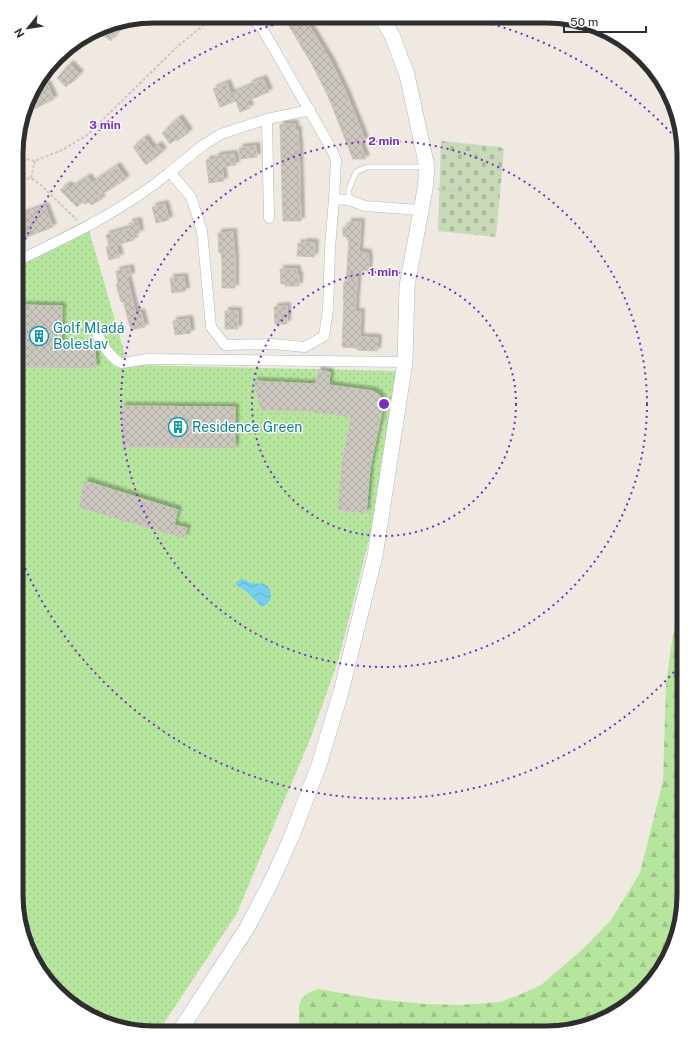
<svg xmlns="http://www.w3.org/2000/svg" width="700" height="1049" viewBox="0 0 700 1049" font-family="'Public Sans',sans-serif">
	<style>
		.green { fill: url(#green-dots) }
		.forest { fill: url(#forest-firs) }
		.cemetery { fill: url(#cemetery-stones) }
		.water { fill: url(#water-waves) }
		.building { fill: url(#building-cross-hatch); stroke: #cbc5ba; filter: url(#shadow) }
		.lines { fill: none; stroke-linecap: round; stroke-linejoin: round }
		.lane-casing { stroke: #b4b7c1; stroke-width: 6 }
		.street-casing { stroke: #b4b7c1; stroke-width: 11 }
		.secondary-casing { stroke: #b4b7c1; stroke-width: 16 }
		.path { stroke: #c9c9c9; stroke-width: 2; stroke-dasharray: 3 2; stroke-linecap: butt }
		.lane { stroke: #fff; stroke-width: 5 }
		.street { stroke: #fff; stroke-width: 10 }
		.secondary { stroke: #fff; stroke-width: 15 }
		.ring { fill: none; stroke: #7b2cbf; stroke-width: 2; stroke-dasharray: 2 4 }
		.labels { text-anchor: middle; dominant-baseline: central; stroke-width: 3; stroke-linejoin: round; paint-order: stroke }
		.culture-label { font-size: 14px; fill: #0d838f; stroke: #fff; text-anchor: start }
		.rim { fill: none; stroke: #2e2e2e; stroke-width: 5 }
		.centre { fill: #7b2cbf; stroke: #fff; stroke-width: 2 }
		.ring-label { font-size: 12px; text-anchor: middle; font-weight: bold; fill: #7b2cbf; stroke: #fff; stroke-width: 3; stroke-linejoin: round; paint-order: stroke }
	</style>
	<defs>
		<pattern id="green-dots" width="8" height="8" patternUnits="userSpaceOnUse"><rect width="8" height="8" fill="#b6e59e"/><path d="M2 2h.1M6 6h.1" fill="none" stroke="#9dc588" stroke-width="1.8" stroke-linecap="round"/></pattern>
		<pattern id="forest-firs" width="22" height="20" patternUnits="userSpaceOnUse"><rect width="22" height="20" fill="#b6e59e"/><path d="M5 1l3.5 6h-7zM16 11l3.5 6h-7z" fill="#9dc588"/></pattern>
		<pattern id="cemetery-stones" width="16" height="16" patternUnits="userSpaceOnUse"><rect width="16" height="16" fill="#c8d9b8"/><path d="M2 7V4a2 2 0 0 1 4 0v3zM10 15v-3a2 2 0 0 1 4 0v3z" fill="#acbb9e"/></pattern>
		<pattern id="water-waves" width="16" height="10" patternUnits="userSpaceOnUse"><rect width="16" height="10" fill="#75cff0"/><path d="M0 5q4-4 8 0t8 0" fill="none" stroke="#66b2ce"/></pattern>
		<pattern id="building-cross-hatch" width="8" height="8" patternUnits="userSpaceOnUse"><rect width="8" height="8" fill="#cbc7bf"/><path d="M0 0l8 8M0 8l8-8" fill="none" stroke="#afaba4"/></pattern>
		<filter id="shadow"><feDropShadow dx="3.5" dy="-3.5" stdDeviation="1" flood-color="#0004"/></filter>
	</defs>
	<rect width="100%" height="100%" fill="#efe9e1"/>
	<path class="green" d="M86 220 128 365 398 371 370 536 338 661 311 737 236 915 158 1032H136L70 1005 27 948 16 895 17 256Z"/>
	<path class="forest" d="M684 598V904L677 940 656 979 599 1022 546 1033 299 1032V1006L302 998 308 993 318 989 375 999 426 1004 460 1005 500 1002 519 995 541 985 584 948 611 920 640 873 663 781 666 684 673 634Z"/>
	<path class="cemetery" d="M441 141 500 147 504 149 496 237 438 231Z"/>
	<path class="water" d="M240 579C244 579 247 581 251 583 256 584 260 583 264 584 274 587 273 607 261 606L247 592 235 584Z"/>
	<g class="building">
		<path d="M293 16H303L330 60 346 93 362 132 365 141 360 143 366 159H353L328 96 313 66 286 21Z"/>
		<path d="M123 21 122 24 124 25 118 33 116 32 111 41 96 31 109 23Z"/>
		<path d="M70 64 80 74 70 84 69 83 66 87 57 78Z"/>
		<path d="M263 79 269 92 247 101 250 108 240 112 236 101 220 107 213 89 227 83 231 94 250 86 249 84Z"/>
		<path d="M47 84 54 99 34 109 30 100 34 97 32 91Z"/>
		<path d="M179 118 189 132 177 141 176 139 170 144 162 133 168 129 167 128Z"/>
		<path d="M280 124H295V130H298V142H299L301 221H283Z"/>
		<path d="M145 138 153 149 158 145 163 151 146 165 133 147Z"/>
		<path d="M256 146 257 157 240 159 239 148Z"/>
		<path d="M234 154 236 165 222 167 224 181 209 183 206 160 216 159V156Z"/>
		<path d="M117 166 126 179 99 196 102 199 91 205 89 202 85 204 82 202 77 207 60 190 68 185 71 188 88 177 92 183Z"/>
		<path d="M165 204 169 220 156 223 152 207Z"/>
		<path d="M45 206 53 227 17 241V216Z"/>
		<path d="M138 221 140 233 133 235 134 240 116 245 120 257 109 260 106 247 109 246 106 235 130 228 129 223Z"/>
		<path d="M348 222H361L359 252 368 253V258L369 259 368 271 358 270 355 312H361L360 337 378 338 377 351 357 350V348L342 347 344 300H343L344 281 346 282 349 240H347V237L343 236V227H348Z"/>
		<path d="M233 232 235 258V288H222V263L221 252 219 253 218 233Z"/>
		<path d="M304 242 315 243 314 257 297 256 298 243 304 244Z"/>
		<path d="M130 268 131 276 127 277 132 298 136 314 141 312 145 327 131 330 123 301 121 302 116 284H118L116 271Z"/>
		<path d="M280 269H297V275H299V286H285V284H281Z"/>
		<path d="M184 277 186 291 172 293 170 278Z"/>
		<path d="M17 305 62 306 61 347H95L96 368 17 367Z"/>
		<path d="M287 306V324H275L274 307Z"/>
		<rect x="225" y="311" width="13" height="18"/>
		<path d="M189 319 191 333 175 335 173 321Z"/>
		<path d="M318 370 330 372 329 385 373 391 379 395 382 400 383 407 370 468 366 513 338 510 342 463 351 417 305 411 261 410 254 381 316 384Z"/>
		<path d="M122 406 235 407V448L122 447Z"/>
		<path d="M85 481 178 510 174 525 187 528 184 538 79 507 82 498H80Z"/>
	</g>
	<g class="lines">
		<defs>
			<path id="lane" d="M349 200V189L356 172 367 167H426"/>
			<g id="street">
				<path d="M249 16 262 28 332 150 336 160 334 199"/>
				<path d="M267 119 269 218"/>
				<path d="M170 172 202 146 221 134 267 119 310 110"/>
				<path d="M17 261C70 236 124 210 170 172L191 197 202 231 211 327 225 345 273 344 305 347 324 336 328 309 330 248 334 199 349 200 365 206 420 210"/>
				<path d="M94 325C97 336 109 358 121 363L148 359 405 362"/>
			</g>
			<path id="secondary" d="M179 1032 247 928 271 882 291 838 319 765 341 692 375 556 405 362 407 286 425 189 427 167 407 75 392 35 381 17"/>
		</defs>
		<use href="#lane" class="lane-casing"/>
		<use href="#street" class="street-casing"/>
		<use href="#secondary" class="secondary-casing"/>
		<g class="path">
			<path d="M17 157 35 161 62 150 86 136 179 45 215 16"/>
			<path d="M31 178 35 161"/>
			<path d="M17 181 31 178 42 186 77 220"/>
			<path d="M438 189 469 193"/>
		</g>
		<use href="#lane" class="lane"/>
		<use href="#street" class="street"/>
		<use href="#secondary" class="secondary"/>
	</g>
	<g class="ring">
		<circle cx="384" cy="404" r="132"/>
		<circle cx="384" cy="404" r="263"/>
		<path d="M682 663A395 395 0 0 1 18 552M18 256A395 395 0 0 1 305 17M463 17A395 395 0 0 1 682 145"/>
	</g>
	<defs>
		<symbol id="building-ring" viewBox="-11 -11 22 22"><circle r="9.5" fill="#fff" stroke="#0f9aa8" stroke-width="1.5"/><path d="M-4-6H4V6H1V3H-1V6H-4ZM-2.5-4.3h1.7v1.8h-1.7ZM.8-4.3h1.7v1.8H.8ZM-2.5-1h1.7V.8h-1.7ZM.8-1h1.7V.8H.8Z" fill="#0f9aa8"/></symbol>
	</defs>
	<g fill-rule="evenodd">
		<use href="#building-ring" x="28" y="325" width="22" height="22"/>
		<use href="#building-ring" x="167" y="416" width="22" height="22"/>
	</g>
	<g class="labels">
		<g class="culture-label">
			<text x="53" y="328">Golf Mladá<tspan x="53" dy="16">Boleslav</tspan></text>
			<text x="192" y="427">Residence Green</text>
		</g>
	</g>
	<path d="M0 0H700V1049H0ZM154 23H546A131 131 0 0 1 677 154V895A131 131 0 0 1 546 1026H154A131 131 0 0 1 23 895V154A131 131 0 0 1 154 23Z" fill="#fff" fill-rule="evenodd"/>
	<path class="rim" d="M154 23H546A131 131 0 0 1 677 154V895A131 131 0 0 1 546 1026H154A131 131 0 0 1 23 895V154A131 131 0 0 1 154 23Z"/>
	<circle cx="384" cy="404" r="6" class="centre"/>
	<g class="ring-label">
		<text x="105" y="129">3 min</text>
		<text x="384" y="145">2 min</text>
		<text x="384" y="276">1 min</text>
	</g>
	<g transform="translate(28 28) rotate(240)" stroke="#ffffff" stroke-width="3" paint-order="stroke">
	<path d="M0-3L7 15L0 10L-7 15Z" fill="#2e2e2e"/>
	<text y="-6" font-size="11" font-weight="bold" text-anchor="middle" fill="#2e2e2e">N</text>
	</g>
	<path d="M564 26v6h82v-6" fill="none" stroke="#2e2e2e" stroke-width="2"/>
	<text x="570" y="26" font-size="12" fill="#2e2e2e" stroke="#ffffff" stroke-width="3" paint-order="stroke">50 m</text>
</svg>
